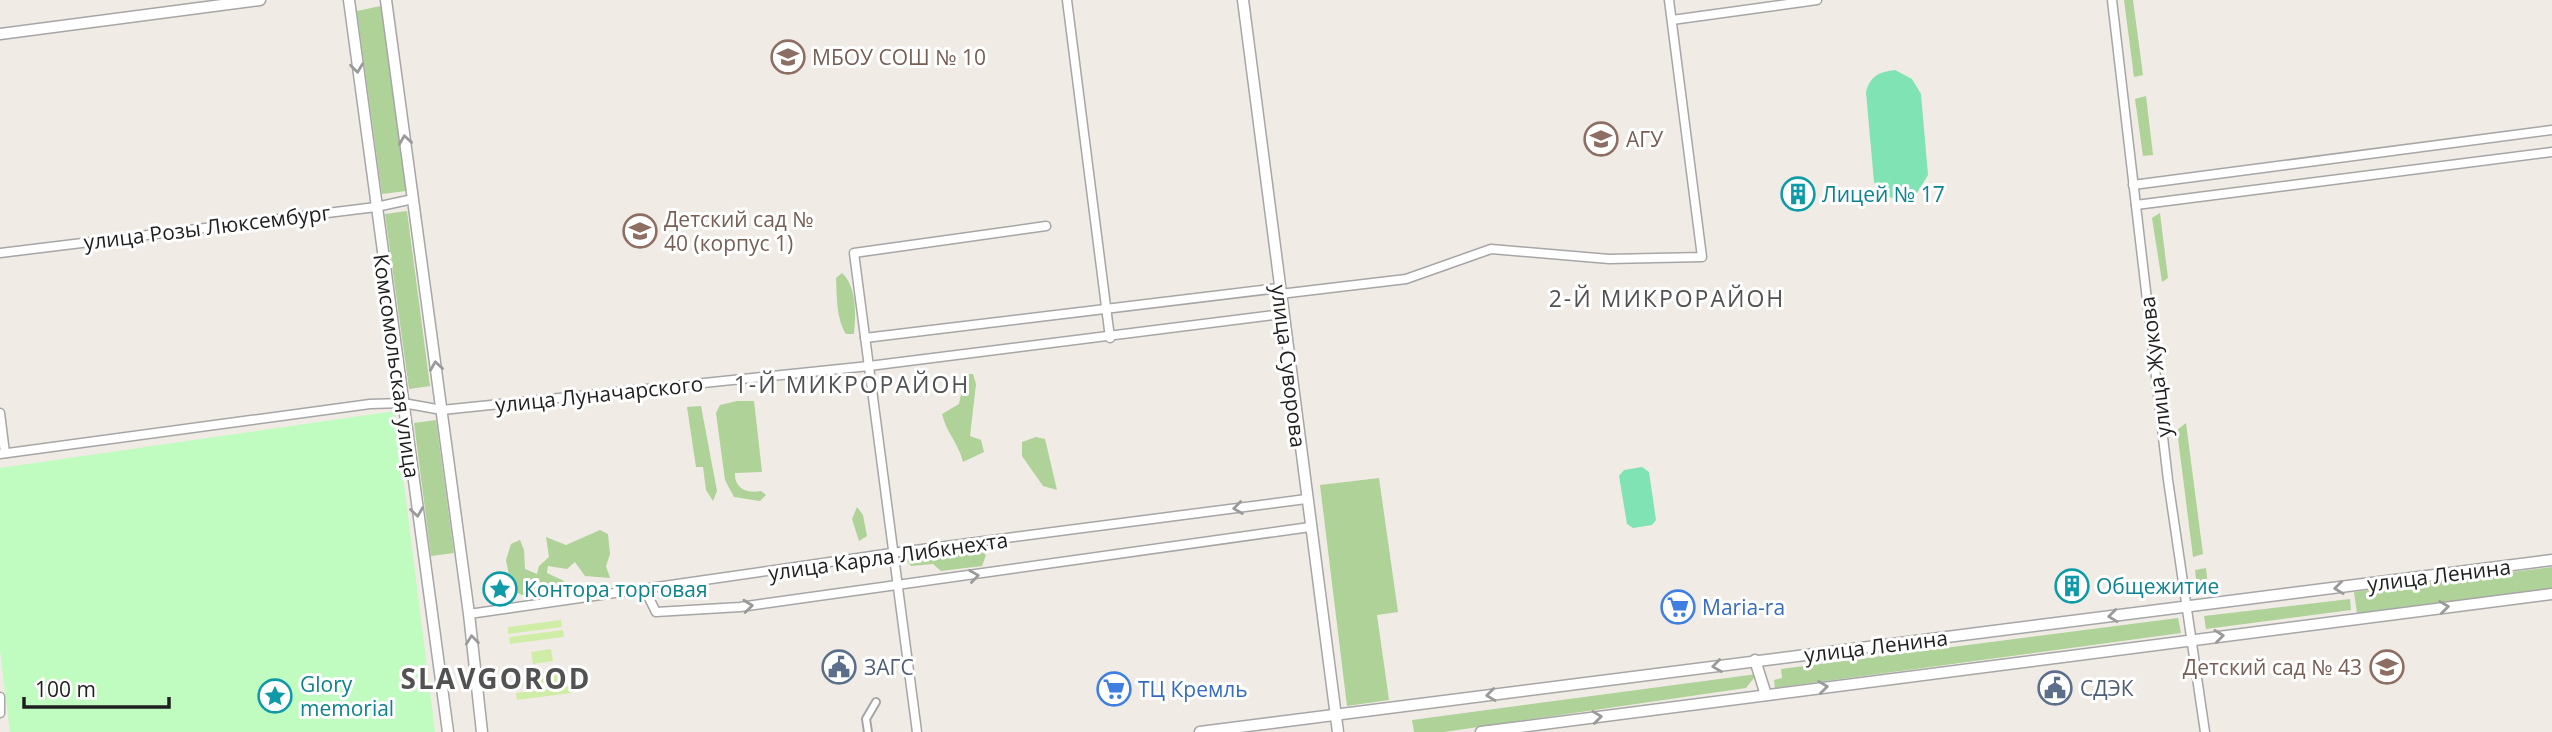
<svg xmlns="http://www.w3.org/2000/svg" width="2552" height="732" viewBox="0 0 2552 732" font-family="'Open Sans',sans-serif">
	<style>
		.grass { fill: #d0eda8 }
		.forest { fill: #aed297 }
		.park { fill: #c0fcc0 }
		.pitch { fill: #7fe3b3 }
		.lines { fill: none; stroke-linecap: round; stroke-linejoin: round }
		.pedestrian-casing { stroke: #a6a6a6; stroke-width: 10 }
		.minor-casing { stroke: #a6a6a6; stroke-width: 11 }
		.tertiary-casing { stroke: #a6a6a6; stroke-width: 13 }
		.pedestrian { stroke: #fff; stroke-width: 6 }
		.minor { stroke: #fff; stroke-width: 8 }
		.tertiary { stroke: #fff; stroke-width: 10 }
		.oneway { stroke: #9a9a9a }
		.labels { text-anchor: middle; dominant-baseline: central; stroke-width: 6; stroke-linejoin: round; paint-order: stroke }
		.education-label { font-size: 21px; fill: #785e54; stroke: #fff; text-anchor: start }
		.culture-label { font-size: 21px; fill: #0d838f; stroke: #fff; text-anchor: start }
		.street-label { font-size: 21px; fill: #1f1f1f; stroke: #fff }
		.shop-label { font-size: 21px; fill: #366cbe; stroke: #fff; text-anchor: start }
		.service-label { font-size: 21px; fill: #4e5e75; stroke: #fff; text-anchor: start }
		.neighbourhood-label { font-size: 23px; letter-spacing: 2px; fill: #525252; stroke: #fff }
		.district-label { font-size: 28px; font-weight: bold; letter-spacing: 2px; fill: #525252; stroke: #fff }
	</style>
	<rect width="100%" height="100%" fill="#f0ebe5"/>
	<g class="grass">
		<path d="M561 620 562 627 508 634V627Z"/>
		<path d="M563 630 564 637 510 644 509 637Z"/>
		<path d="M551 649 553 661 533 664 531 652Z"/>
		<path d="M568 673 569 680 515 687 514 680Z"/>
		<path d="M570 686 571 693 517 700 516 693Z"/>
	</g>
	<g class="forest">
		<path d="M2124 0H2133L2143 75 2134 77Z"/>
		<path d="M381 6 406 191 382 194 357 11Z"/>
		<path d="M2146 96 2153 155 2143 156 2135 99Z"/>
		<path d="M407 211 430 386 409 389 385 214Z"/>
		<path d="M2160 213 2168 278 2162 282 2152 218Z"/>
		<path d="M842 273C857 287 856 314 854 334H846C836 318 837 296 836 278Z"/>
		<path d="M965 374H973L976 384 970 436 981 440 984 452 963 462C958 442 947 434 942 414L959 404Z"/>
		<path d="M737 401H754L762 472 735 473C734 489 748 494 761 491L766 495 760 501 734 497 725 480 716 413 720 405Z"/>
		<path d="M701 406 717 491 713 501 706 490 703 467H696L687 407Z"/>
		<path d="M436 420 454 553 431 556 414 423Z"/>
		<path d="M2186 423 2203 554 2193 557 2177 430Z"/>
		<path d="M1036 437 1045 439 1057 490 1043 486 1022 456V442Z"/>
		<path d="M1379 478 1398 612 1377 615 1389 700 1347 706 1320 485Z"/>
		<path d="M857 507 863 515 867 536 859 541 852 519Z"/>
		<path d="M600 530 608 534 610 554 606 566 610 578 585 576 575 562 567 569 548 566 547 573 564 581 558 588 522 595 512 590 506 560 511 544 520 540 524 550 525 569 537 574 539 566 549 557 546 537 566 545Z"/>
		<path d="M980 549 986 555 982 566 941 571 933 564 911 566 905 559Z"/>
		<path d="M2552 567V589L2357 613 2354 592Z"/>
		<path d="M2206 568 2208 586 2197 588 2195 570Z"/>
		<path d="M2350 599 2351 610 2206 629 2204 616Z"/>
		<path d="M2178 618 2181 633 1775 688 1774 680 1782 678 1781 669Z"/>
		<path d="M1757 674 1746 688 1444 732H1414L1412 720Z"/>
	</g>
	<path class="park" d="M395 411 435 732H10L0 650V468Z"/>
	<g class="pitch">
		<path d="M1895 70 1912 79 1921 94 1928 175 1917 193 1891 198 1874 182 1866 92C1870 76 1879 72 1895 70Z"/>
		<path d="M1642 467 1649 472 1656 520 1652 525 1633 528 1627 524 1619 476 1624 470Z"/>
	</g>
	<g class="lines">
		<defs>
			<path id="pedestrian" d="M868 732 866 719 876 702"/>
			<g id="minor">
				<path d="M1067 0 1110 338"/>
				<path d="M2112 0 2168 480 2205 732"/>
				<path d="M1672 20 1817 0"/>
				<path d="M2133 185 2552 130"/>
				<path d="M2136 205 2552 152"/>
				<path d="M0 253 376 207 413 199"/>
				<path d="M1280 294 1406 279 1491 249 1609 259 1702 257 1669 0"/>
				<path d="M865 338 1279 288"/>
				<path d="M0 413 5 453"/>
				<path d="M0 454 370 404 403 403 442 410 869 366 1282 314"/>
				<path d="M645 590 656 612 740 607 1310 527"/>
				<path d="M469 614 892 553 1306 499"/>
				<path d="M0 697V713"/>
				<path d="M917 732 854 253 1046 226"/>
			</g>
			<g id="tertiary">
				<path d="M349 0 448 732"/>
				<path d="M386 0 469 614 482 732"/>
				<path d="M1243 0 1338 732"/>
				<path d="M0 34 260 0"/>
				<path d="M1755 660 1766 695"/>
				<path d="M1200 732 2552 560"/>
				<path d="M1481 732 2552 594"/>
			</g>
		</defs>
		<use href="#pedestrian" class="pedestrian-casing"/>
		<use href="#minor" class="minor-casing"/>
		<use href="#tertiary" class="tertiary-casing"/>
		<use href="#pedestrian" class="pedestrian"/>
		<use href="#minor" class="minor"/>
		<use href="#tertiary" class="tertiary"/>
	</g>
	<defs><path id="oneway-chevron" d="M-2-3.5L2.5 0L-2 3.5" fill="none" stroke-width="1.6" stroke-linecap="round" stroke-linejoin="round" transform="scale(1.75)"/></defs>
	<g class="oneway">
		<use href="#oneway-chevron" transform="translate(357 68) rotate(83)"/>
		<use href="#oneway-chevron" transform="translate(405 140) rotate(-98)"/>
		<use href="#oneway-chevron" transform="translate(436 366) rotate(-98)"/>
		<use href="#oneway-chevron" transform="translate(1238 508) rotate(172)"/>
		<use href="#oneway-chevron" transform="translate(417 512) rotate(82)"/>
		<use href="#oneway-chevron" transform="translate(974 576) rotate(-8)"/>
		<use href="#oneway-chevron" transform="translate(2339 588) rotate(173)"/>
		<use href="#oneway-chevron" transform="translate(748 606) rotate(-6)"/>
		<use href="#oneway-chevron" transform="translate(2444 607) rotate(-7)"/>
		<use href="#oneway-chevron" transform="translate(2113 616) rotate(173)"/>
		<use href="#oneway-chevron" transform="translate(2219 636) rotate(-7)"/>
		<use href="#oneway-chevron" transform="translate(472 640) rotate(-96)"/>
		<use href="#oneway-chevron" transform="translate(1717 666) rotate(172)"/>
		<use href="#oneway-chevron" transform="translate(1823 687) rotate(-7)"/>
		<use href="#oneway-chevron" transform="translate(1491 695) rotate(173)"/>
		<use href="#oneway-chevron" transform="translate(1597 717) rotate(-7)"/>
	</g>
	<defs>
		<symbol id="school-ring" viewBox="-11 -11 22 22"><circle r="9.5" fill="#fff" stroke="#8d6e63" stroke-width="1.5"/><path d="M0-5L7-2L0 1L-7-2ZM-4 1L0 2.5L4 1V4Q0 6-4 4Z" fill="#8d6e63"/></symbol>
		<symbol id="university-ring" viewBox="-11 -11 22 22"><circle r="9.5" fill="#fff" stroke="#8d6e63" stroke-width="1.5"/><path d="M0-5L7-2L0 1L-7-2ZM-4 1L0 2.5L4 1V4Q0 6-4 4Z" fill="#8d6e63"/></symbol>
		<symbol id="building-ring" viewBox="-11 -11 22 22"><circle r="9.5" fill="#fff" stroke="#0f9aa8" stroke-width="1.5"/><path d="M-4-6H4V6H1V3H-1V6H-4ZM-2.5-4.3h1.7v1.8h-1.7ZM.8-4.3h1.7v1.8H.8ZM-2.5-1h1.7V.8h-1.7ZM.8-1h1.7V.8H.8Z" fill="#0f9aa8"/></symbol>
		<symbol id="sight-ring" viewBox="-11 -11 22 22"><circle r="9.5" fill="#fff" stroke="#0f9aa8" stroke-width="1.5"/><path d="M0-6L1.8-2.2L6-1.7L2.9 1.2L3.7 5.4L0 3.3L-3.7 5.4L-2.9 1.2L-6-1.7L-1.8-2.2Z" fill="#0f9aa8"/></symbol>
		<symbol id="supermarket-ring" viewBox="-11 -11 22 22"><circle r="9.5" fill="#fff" stroke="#3f7fe0" stroke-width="1.5"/><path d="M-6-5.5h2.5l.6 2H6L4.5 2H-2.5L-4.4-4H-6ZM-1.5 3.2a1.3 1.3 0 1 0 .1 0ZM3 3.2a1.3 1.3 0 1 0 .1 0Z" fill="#3f7fe0"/></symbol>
		<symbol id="civic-ring" viewBox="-11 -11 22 22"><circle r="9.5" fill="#fff" stroke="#5c6f8a" stroke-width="1.5"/><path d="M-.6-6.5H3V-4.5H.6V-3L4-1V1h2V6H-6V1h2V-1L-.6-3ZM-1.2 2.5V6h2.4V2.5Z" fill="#5c6f8a"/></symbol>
	</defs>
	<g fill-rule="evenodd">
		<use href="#school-ring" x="769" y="38" width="38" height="38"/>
		<use href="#university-ring" x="1582" y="120" width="38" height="38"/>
		<use href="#building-ring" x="1779" y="175" width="38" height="38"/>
		<use href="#school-ring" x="621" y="212" width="38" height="38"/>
		<use href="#building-ring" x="2053" y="567" width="38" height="38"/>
		<use href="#sight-ring" x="481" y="570" width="38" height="38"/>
		<use href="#supermarket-ring" x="1659" y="588" width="38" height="38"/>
		<use href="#civic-ring" x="820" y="648" width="38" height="38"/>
		<use href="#school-ring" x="2368" y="648" width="38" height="38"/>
		<use href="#civic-ring" x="2036" y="669" width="38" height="38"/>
		<use href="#supermarket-ring" x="1095" y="670" width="38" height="38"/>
		<use href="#sight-ring" x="256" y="677" width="38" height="38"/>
	</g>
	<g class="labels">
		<g class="education-label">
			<text x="812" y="57">МБОУ СОШ № 10</text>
			<text x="1626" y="139">АГУ</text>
			<text x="664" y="219">Детский сад №<tspan x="664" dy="24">40 (корпус 1)</tspan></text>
			<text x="2362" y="667" text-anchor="end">Детский сад № 43</text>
		</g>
		<g class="culture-label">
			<text x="1822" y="194">Лицей № 17</text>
			<text x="2096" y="586">Общежитие</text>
			<text x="524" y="589">Контора торговая</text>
			<text x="300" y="684">Glory<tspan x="300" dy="24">memorial</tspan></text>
		</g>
		<g class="street-label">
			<text transform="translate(207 227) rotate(-7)">улица Розы Люксембург</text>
			<text transform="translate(397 366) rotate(82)">Комсомольская улица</text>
			<text transform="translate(1289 366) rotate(83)">улица Суворова</text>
			<text transform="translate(2155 367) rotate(-97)">улица Жукова</text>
			<text transform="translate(599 394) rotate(-6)">улица Луначарского</text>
			<text transform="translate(888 556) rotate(-8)">улица Карла Либкнехта</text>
			<text transform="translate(2439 575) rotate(-7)">улица Ленина</text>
			<text transform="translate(1876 646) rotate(-7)">улица Ленина</text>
		</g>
		<g class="shop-label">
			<text x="1702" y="607">Maria-ra</text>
			<text x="1138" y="689">ТЦ Кремль</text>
		</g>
		<g class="service-label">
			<text x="864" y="667">ЗАГС</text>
			<text x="2080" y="688">СДЭК</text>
		</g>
		<g class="neighbourhood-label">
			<text x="1667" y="298">2-Й МИКРОРАЙОН</text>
			<text x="852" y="384">1-Й МИКРОРАЙОН</text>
		</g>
		<g class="district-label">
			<text x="496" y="678">SLAVGOROD</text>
		</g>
	</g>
	<path d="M24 697v10h145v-10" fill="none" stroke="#1f1f1f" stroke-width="3.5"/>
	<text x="35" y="697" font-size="21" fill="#1f1f1f" stroke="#ffffff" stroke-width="5" paint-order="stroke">100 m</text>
</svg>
